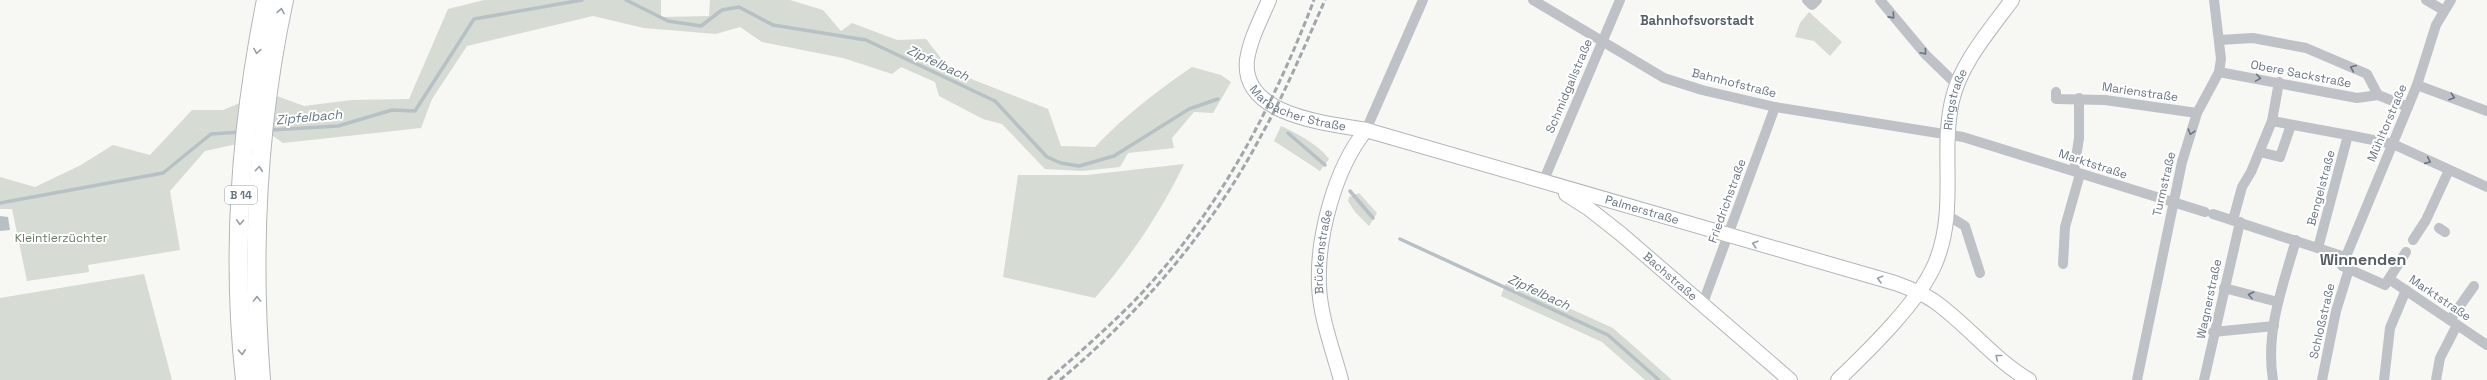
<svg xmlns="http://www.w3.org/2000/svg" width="2487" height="380" viewBox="0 0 2487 380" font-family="'Space Grotesk',sans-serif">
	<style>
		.green { fill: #d6dbd4 }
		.water { fill: #b7c1c5 }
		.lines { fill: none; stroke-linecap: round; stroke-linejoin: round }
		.stream { stroke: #b7c1c5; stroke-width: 3.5 }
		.secondary-casing { stroke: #b1b6bb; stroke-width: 16 }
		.highway-casing { stroke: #b2b6b9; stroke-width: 20 }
		.street { stroke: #bec2c6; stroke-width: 10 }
		.secondary { stroke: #fff; stroke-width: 14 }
		.highway { stroke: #fff; stroke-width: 18 }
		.rail { stroke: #a0a6ac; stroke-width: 3; stroke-dasharray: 6 3; stroke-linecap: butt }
		.oneway { stroke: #959fa8 }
		.oneway2 { stroke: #687683 }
		.labels { text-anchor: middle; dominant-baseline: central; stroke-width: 4; stroke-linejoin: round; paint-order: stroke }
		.shield { fill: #fff; stroke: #959fa8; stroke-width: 1 }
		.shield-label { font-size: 11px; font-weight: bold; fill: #687683 }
		.street-label { font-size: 12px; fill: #687683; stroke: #fff }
		.park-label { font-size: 12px; fill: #6a7a67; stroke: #fff }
		.neighbourhood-label { font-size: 13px; font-weight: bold; fill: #565f68; stroke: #fff }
		.water-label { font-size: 13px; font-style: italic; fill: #64777f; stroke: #fff }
		.district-label { font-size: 16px; font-weight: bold; fill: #565f68; stroke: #fff }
	</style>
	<rect width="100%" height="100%" fill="#f7f7f4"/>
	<g class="green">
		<path d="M484 0H661V17L709 16 710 0H790L823 10 841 31 852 23 897 40 926 39 951 71 1048 109 1061 146 1095 147C1124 116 1157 91 1192 67L1221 75 1231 82 1213 113 1194 112 1172 138 1174 148 1128 153 1120 167 1082 171 1045 169 1002 124 983 119 939 96 935 82 901 67 892 74 843 58 762 42 740 27 716 34 644 28 593 16 467 46 432 99 421 128 283 143 273 136 205 151 170 191 180 250 88 265 89 272 27 281 12 209H0V177L35 187 81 165 113 145 150 155 192 110H223L266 92 304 106 352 100 409 99 448 9Z"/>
		<path d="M1809 12 1842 42 1830 56 1814 41 1795 37 1800 23Z"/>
		<path d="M1281 126C1300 135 1316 143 1329 159L1320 171 1274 141Z"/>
		<path d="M1184 164C1161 212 1130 258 1095 298L1003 277 1018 175H1087Z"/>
		<path d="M1359 193 1377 213 1369 226 1355 212 1348 201 1349 197Z"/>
		<path d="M144 274 172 380H0V298Z"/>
		<path d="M1507 280 1613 328 1672 380H1645L1602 342 1501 296Z"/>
	</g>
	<path class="water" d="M0 216 8 217 10 230 0 231Z"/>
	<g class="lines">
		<g class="stream">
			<path d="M626 0 668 21 701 26 722 10 739 7 773 25 866 40 995 101 1047 157 1061 163 1079 166 1114 156 1189 109 1218 99"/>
			<path d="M270 130 338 126 392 110 415 111 474 19 582 0"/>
			<path d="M1288 133 1325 165"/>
			<path d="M1350 191 1373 218"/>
			<path d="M0 203 163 173 211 134 241 132"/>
			<path d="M1400 239 1608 335 1659 380"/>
		</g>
		<defs>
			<g id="secondary">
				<path id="s1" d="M1269 0C1261 19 1250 39 1247 60 1241 116 1327 123 1366 130L1895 283C1909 288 1922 293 1934 301 1968 325 1993 359 2029 380"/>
				<path id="s2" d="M1566 194 1588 208 1621 234 1790 380"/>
				<path id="s3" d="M1341 380C1333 350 1320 317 1319 285 1317 236 1335 168 1366 130"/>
				<path id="s4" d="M1838 380C1868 351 1919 302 1935 264 1958 210 1940 155 1952 101 1960 64 1990 30 2012 0"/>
			</g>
			<g id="highway">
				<path d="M245 380C231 254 241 124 266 0"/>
				<path d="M261 380C251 253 257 125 284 0"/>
			</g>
		</defs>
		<use href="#secondary" class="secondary-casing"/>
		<use href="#highway" class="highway-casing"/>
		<g class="street">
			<path d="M1533 0 1664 78 1702 90 1775 107 1963 137 2205 212"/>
			<path d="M1807 0 1812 5 1817 0"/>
			<path d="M1880 0 1926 55 1957 85"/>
			<path d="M2426 0 2443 10"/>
			<path d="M2219 40 2253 38 2306 48 2367 74 2378 95"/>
			<path d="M2219 72 2357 98 2378 95 2408 107"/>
			<path d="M2417 85 2487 111"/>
			<path d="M2056 92V99L2105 100 2197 113"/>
			<path d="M2272 121 2348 135 2318 248"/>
			<path d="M1366 130 1423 0"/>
			<path d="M2348 135 2393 144 2487 187"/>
			<path d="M2260 152 2280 157 2291 125"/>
			<path d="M2074 171 2079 138V98"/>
			<path d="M1543 182 1620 0"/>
			<path d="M2213 214 2345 257"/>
			<path d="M1947 215 1965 226 1980 273"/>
			<path d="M2233 220 2242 187 2251 172 2272 121 2279 82"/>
			<path d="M2439 228 2445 232"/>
			<path d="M2413 240 2426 220 2449 170"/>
			<path d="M2406 252 2385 285 2342 266 2417 85 2436 25 2451 0"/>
			<path d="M2063 264 2065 227 2080 174"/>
			<path d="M2389 279 2487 345"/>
			<path d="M2224 288 2278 302"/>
			<path d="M1703 303 1775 107"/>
			<path d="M2450 320 2474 286"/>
			<path d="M2213 332 2274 326"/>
			<path d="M2137 380 2182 162 2197 113 2219 72 2221 59 2214 0"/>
			<path d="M2204 380 2240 222"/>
			<path d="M2273 380C2265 332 2283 285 2296 240"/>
			<path d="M2322 380 2336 311 2349 269"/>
			<path d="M2384 380 2390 328 2406 290"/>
			<path d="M2436 380 2440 358 2457 325"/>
		</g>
		<use href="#secondary" class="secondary"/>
		<use href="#highway" class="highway"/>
		<g class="rail">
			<path d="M1048 380C1079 353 1110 326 1139 296 1218 212 1273 107 1314 0"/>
			<path d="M1060 380C1142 311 1212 229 1262 134 1286 91 1305 45 1325 0"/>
		</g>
	</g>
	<defs><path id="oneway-chevron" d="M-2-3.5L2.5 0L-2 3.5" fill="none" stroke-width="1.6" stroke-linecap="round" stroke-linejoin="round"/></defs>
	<g class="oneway">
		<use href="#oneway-chevron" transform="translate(281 11) rotate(-80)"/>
		<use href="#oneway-chevron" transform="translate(257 51) rotate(99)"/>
		<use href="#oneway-chevron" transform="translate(259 169) rotate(-85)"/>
		<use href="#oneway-chevron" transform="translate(240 222) rotate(93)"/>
		<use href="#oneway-chevron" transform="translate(1755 244) rotate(-164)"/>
		<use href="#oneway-chevron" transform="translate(1880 279) rotate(-165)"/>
		<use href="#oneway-chevron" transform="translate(257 299) rotate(-90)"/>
		<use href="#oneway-chevron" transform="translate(242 352) rotate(87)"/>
		<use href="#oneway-chevron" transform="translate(1998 357) rotate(-141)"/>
	</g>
	<g class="oneway2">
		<use href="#oneway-chevron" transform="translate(1892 16) rotate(48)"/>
		<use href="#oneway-chevron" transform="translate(1924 52) rotate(49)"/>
		<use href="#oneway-chevron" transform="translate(2353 68) rotate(-157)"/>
		<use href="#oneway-chevron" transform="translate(2258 78) rotate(9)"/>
		<use href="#oneway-chevron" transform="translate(2452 97) rotate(18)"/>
		<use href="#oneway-chevron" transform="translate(2191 132) rotate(107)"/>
		<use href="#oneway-chevron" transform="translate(2428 161) rotate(24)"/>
		<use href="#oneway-chevron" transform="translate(2251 295) rotate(-166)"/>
	</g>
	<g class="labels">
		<rect class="shield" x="225" y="186" width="32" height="18" rx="3"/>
		<g class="shield-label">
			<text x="241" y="195">B 14</text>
		</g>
		<g class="street-label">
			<text transform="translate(2301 74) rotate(11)">Obere Sackstraße</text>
			<text transform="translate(1734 83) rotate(14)">Bahnhofstraße</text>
			<text transform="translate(1569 86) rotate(-67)">Schmidgallstraße</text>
			<text transform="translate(2140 92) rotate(8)">Marienstraße</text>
			<text stroke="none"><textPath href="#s4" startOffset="319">Ringstraße</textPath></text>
			<text stroke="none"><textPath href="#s1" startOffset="144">Marbacher Straße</textPath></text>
			<text transform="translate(2387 123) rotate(-67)">Mühltorstraße</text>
			<text transform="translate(2093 164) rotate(18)">Marktstraße</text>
			<text transform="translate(2164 184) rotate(-77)">Turmstraße</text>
			<text transform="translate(2321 188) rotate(-75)">Bengelstraße</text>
			<text transform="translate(1727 201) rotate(-70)">Friedrichstraße</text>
			<text stroke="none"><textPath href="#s1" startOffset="504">Palmerstraße</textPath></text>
			<text stroke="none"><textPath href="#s3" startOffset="131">Brückenstraße</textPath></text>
			<text stroke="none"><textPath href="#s2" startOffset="133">Bachstraße</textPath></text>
			<text transform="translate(2440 298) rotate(34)">Marktstraße</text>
			<text transform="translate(2209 299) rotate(-78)">Wagnerstraße</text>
			<text transform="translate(2322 321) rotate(-77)">Schloßstraße</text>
		</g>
		<g class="park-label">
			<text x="61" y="238">Kleintierzüchter</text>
		</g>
		<g class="neighbourhood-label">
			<text x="1697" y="20">Bahnhofsvorstadt</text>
		</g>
		<g class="water-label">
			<text transform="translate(938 63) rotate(25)">Zipfelbach</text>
			<text transform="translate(309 117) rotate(-5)">Zipfelbach</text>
			<text transform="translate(1539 292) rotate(25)">Zipfelbach</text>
		</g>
		<g class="district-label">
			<text x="2363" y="259">Winnenden</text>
		</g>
	</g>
</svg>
